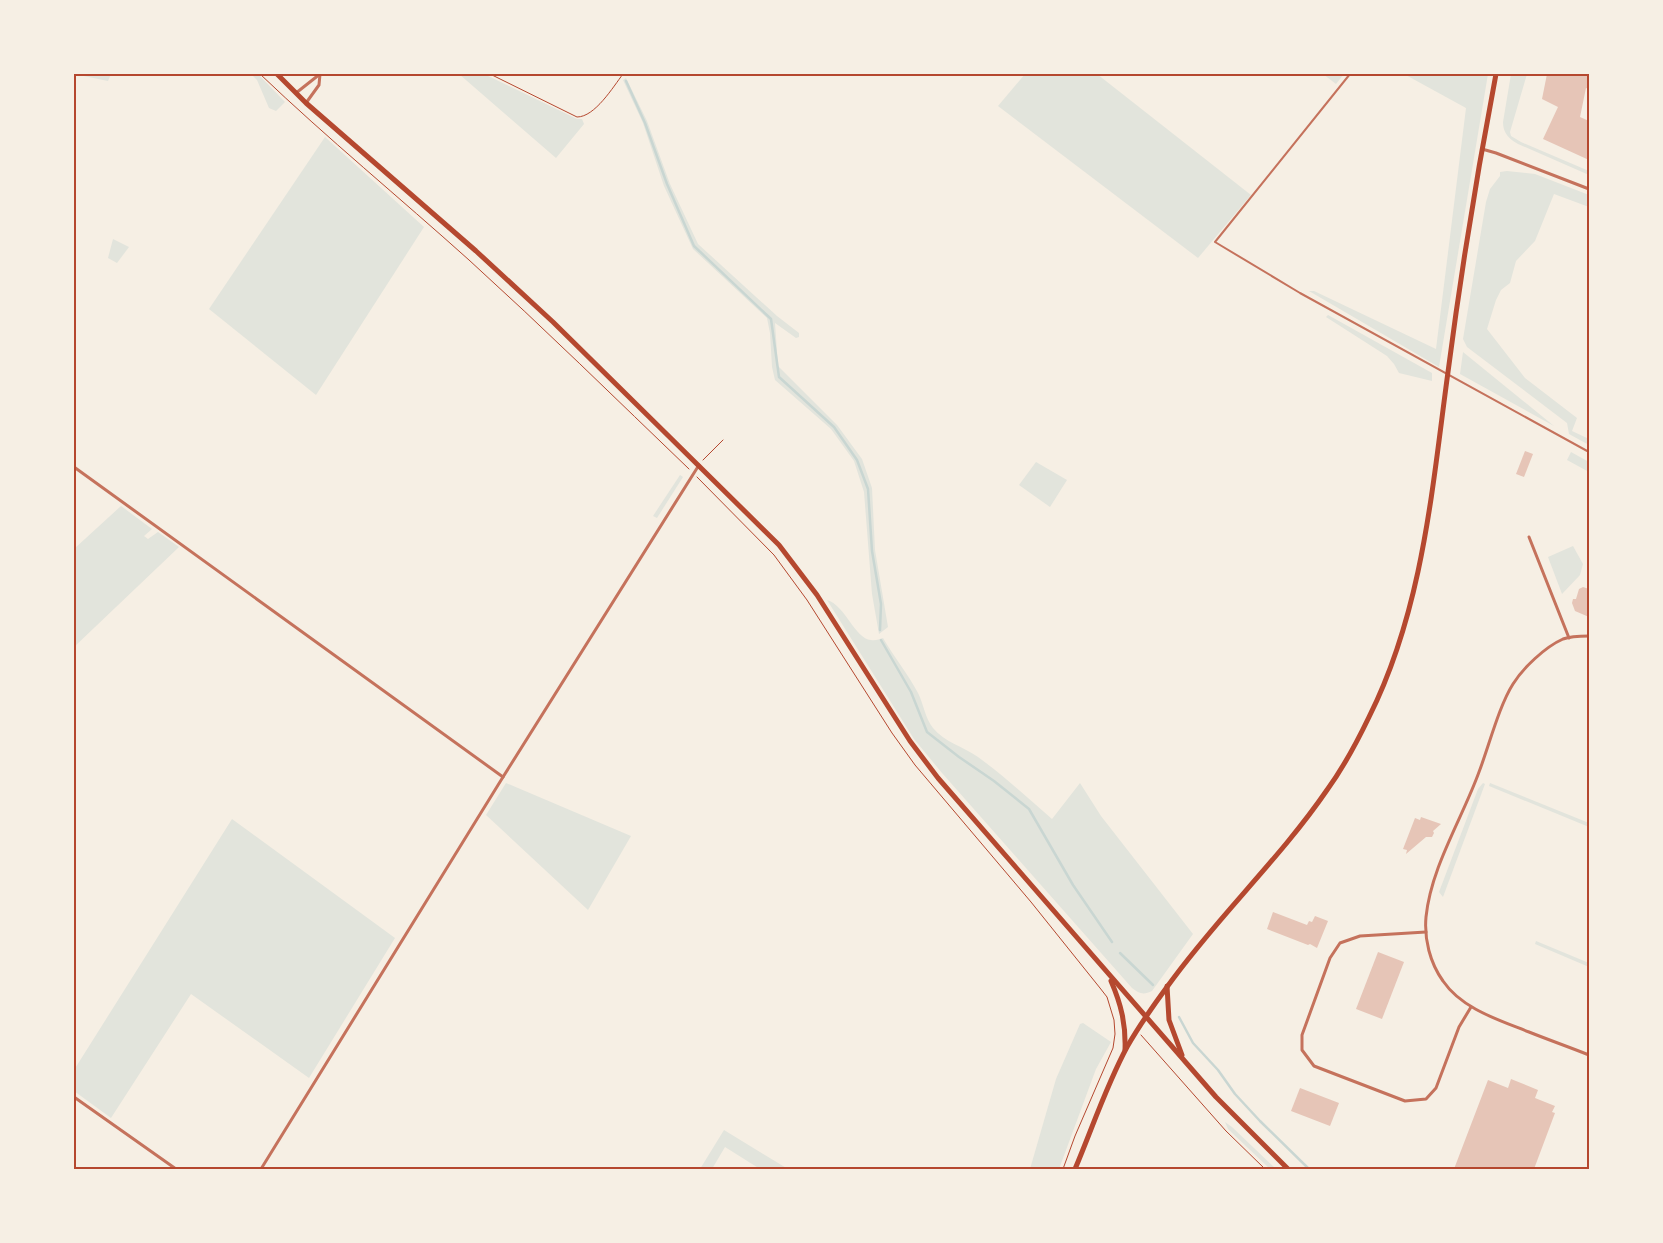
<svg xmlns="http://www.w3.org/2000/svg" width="1663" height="1243" viewBox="0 0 1663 1243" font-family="Lato,sans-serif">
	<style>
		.green { fill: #e2e4dc }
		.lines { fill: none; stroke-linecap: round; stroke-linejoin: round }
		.stream { stroke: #c9d6d2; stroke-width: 2.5 }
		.building { fill: #e6c5b7 }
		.path { stroke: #b5482f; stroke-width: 1 }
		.service { stroke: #c5725c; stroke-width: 2 }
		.minor { stroke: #c5725c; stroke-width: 3 }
		.secondary { stroke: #b5482f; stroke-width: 5 }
		.neatline { fill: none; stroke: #b5482f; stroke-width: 2 }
	</style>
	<rect width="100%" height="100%" fill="#f6efe4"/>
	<g class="green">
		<path d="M74 74H111L108 81Z"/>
		<path d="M251 74H258L285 102 276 111 269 108 257 80Z"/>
		<path d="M459 74H484L577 119H582L584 124 556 158Z"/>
		<path d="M1025 74H1097L1251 195 1198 258 998 106Z"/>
		<path d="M1323 74H1344L1336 84Z"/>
		<path d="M1404 74H1488L1439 367 1309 291H1314L1436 349 1466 108Z"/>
		<path d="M1511 74H1527L1510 132 1511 136 1521 142 1589 171V175L1518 144C1509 139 1503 133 1503 122Z"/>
		<path d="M626 78 647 121 670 184 698 244 777 316 799 333V337L796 338 775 323 778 366 837 425 862 459 872 488 875 550 888 627 879 634 872 594 864 492 854 461 831 429 775 380 772 367 770 333 767 318 693 249 664 186 643 123 623 80Z"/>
		<path d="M325 137 424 227 316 395 209 309Z"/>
		<path d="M1507 171 1535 174 1589 195V207L1554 194 1535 241 1516 261 1510 283 1501 290 1496 300 1487 329 1525 378 1577 418 1572 431 1589 439V445L1569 434 1567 423 1467 347 1463 339 1486 202 1490 189 1500 176V172Z"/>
		<path d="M113 239 129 247 117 263 108 258Z"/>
		<path d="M1328 315 1432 373V381L1399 373 1394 364 1387 356 1326 317Z"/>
		<path d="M1463 352 1554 426 1460 374Z"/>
		<path d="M1571 452 1589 462V472L1567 460Z"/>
		<path d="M1036 462 1067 480 1050 507 1019 485Z"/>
		<path d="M680 475 683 477 657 518 653 516Z"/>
		<path d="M121 506 152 529 144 536 148 539 158 532 179 547 74 647V549Z"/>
		<path d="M1573 546 1583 564 1580 575 1562 594 1548 557Z"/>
		<path d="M827 600C845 605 855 639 871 640 875 641 880 639 883 638 894 657 908 674 918 693 924 705 925 718 933 728 944 742 964 747 978 757 1004 776 1028 798 1052 819L1080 783 1101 816 1193 934 1152 991C1144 995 1139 994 1132 988L942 773 914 739Z"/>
		<path d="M506 783 631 836 588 910 486 815Z"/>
		<path d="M1483 783 1485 784 1443 897 1439 892 1478 789Z"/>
		<path d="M1490 783 1589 823V827L1489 786Z"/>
		<path d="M232 819 395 938 309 1078 191 994 111 1118 74 1091V1070Z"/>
		<path d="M1536 941 1589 963V967L1535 944Z"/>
		<path d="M1083 1023 1111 1042 1096 1069 1059 1169H1030L1056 1079 1080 1024Z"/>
		<path d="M1225 1122 1232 1127 1276 1169H1270L1228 1129Z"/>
		<path d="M724 1130 788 1169H760L725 1147 712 1169H700Z"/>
	</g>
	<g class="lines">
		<g class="stream">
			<path d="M626 81 645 123 667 184 694 246 771 319 779 377 834 427 857 460 868 489 872 551 881 604 880 630"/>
			<path d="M881 640 911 692 927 732 959 757 994 781 1029 809 1073 885 1112 942"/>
			<path d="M1120 953 1153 985"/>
			<path d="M1179 1017 1193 1043 1218 1070 1235 1094 1260 1121 1309 1169"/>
		</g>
	</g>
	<g class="building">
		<path d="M1547 74H1589V89L1586 88 1580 117 1589 121V160L1543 139 1558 107 1542 99Z"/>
		<path d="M1525 451 1533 454 1524 477 1516 474Z"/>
		<path d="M1583 587 1589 589V617L1575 611 1572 603 1573 599H1576L1579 589Z"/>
		<path d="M1421 817 1441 824 1433 831 1434 833 1432 837H1426L1406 854 1407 850 1403 849 1415 818 1420 820Z"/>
		<path d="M1273 912 1307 925 1309 921 1312 922 1315 916 1328 921 1317 948 1310 944 1308 945 1267 929Z"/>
		<path d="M1378 952 1404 962 1382 1019 1356 1009Z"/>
		<path d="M1511 1079 1538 1090 1535 1098 1555 1106 1552 1112 1555 1113 1534 1169H1454L1488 1080 1508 1088Z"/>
		<path d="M1300 1088 1339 1103 1330 1126 1291 1111Z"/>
	</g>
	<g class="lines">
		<g class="path">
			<path d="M260 74C327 138 400 198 469 260 544 328 616 399 689 469"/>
			<path d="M490 74 577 117C595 117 613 87 623 74"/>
			<path d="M703 460 723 440"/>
			<path d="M697 477 774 555 807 600 892 733 915 765 1031 902 1100 988 1107 997 1114 1020 1115 1034 1113 1048 1075 1136 1063 1169"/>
			<path d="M1141 1035 1226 1131 1265 1169"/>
		</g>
		<path class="service" d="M1350 74 1215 242 1300 293 1589 452"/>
		<g class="minor">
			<path d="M296 93 320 74"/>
			<path d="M306 103 319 85 320 74"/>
			<path d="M1482 149 1496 153 1589 189"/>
			<path d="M74 467 503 777"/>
			<path d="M1529 537 1569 638"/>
			<path d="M1589 636C1581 636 1571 636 1563 639 1545 647 1523 668 1513 684 1499 706 1489 746 1479 772 1462 819 1431 867 1426 917 1424 939 1430 963 1443 981 1462 1009 1499 1020 1529 1032 1549 1040 1569 1047 1589 1055"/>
			<path d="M1426 932 1360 936 1340 943 1330 958 1302 1035V1050L1314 1066 1405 1101 1426 1099 1436 1088 1459 1027 1471 1007"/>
			<path d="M74 1097 176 1169"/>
			<path d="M261 1169 503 777 699 465"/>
		</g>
		<g class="secondary">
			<path d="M277 74 306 103 476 251 553 322 779 545 817 595 910 741 938 778 1216 1097 1288 1169"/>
			<path d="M1111 981C1121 1004 1126 1024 1125 1050"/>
			<path d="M1167 986 1169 1020 1182 1055"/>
			<path d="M1075 1169C1092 1129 1106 1086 1127 1047 1139 1026 1153 1006 1167 987 1216 918 1279 860 1327 790 1343 768 1357 742 1369 717 1423 609 1432 489 1448 372 1461 272 1477 173 1496 74"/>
		</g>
	</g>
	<rect width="1663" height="1243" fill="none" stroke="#f6efe4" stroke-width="150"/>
	<rect x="75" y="75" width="1513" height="1093" class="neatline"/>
</svg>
